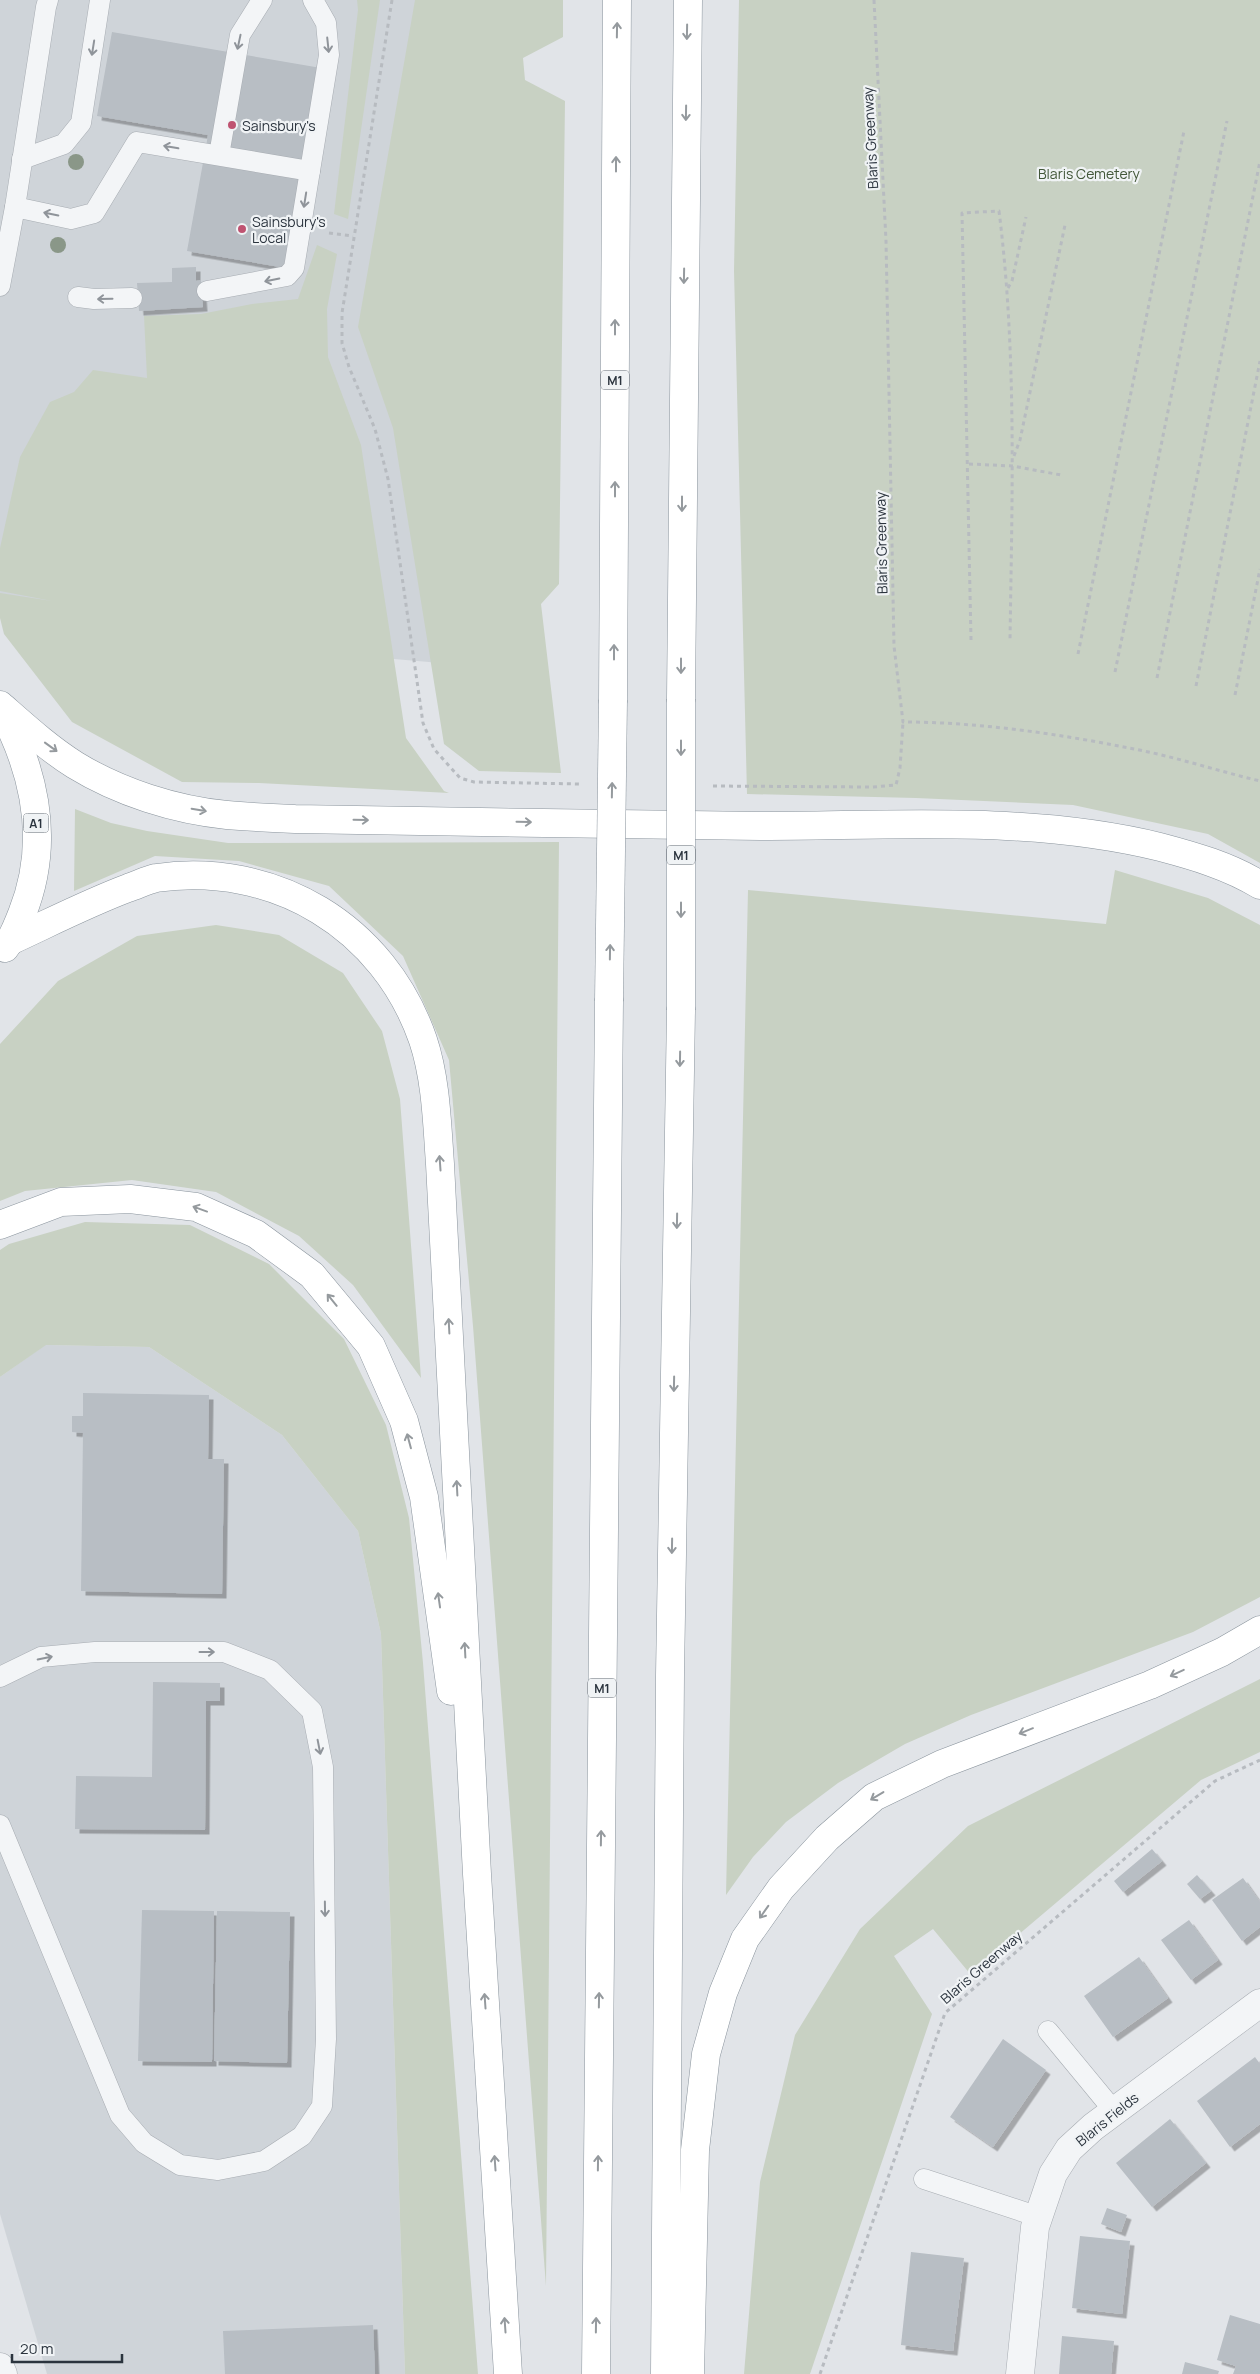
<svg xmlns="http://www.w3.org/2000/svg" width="1260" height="2374" viewBox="0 0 1260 2374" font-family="Manrope,sans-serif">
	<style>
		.built { fill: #cfd4d9 }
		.green { fill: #c8d1c3 }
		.building { fill: #b8bec4; filter: url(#shadow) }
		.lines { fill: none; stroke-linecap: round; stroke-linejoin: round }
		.lane-casing { stroke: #a7acb2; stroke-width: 21 }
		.street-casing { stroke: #a7acb2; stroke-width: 29 }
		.highway-casing { stroke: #8a949d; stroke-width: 29 }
		.path { stroke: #b7bbc0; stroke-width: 3; stroke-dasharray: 4 4; stroke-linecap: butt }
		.lane { stroke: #f3f5f7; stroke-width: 20 }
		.street { stroke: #f3f5f7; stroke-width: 28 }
		.highway { stroke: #fff; stroke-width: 28 }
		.highway-bridge-casing { stroke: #8a949d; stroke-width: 29; stroke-linecap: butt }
		.highway-bridge { stroke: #fff; stroke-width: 28 }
		.tree { fill: #8a9788 }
		.oneway { stroke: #959a9e }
		.oneway2 { stroke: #8f949a }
		.poi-dot { fill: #bf5371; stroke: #f0f3f5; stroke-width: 2 }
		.labels { text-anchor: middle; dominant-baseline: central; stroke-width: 4.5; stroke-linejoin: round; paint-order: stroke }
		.shield { fill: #f0f3f5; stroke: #666d75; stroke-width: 1 }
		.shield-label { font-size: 12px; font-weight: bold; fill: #2b343e }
		.poi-label { font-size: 14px; fill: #2b343e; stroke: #f0f3f5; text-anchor: start }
		.street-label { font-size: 14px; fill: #2b343e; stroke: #f0f3f5 }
		.park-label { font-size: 14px; fill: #43583a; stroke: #f0f3f5 }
	</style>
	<defs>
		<filter id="shadow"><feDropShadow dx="4.5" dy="4.5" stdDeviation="0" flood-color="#0004"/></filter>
	</defs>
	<rect width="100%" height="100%" fill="#e1e4e8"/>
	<g class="built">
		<path d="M0 0H486L499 668 66 631 0 618Z"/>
		<path d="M45 1345 149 1347 282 1435 358 1531 381 1634 405 2374H47L0 2214V1377Z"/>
	</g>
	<g class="green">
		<path d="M357 0H380L348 219 334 214 358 10Z"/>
		<path d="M415 0H563V37L523 58 525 80 565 101 559 584 541 604 561 773 479 771 444 744 393 428 358 327Z"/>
		<path d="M739 0H1260V863L1208 834 1073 805 916 798 747 794 734 271Z"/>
		<path d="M317 245 337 254 327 309 328 357 361 445 406 738 444 791 449 793 259 783 182 782 72 722 4 634 0 618V593L52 601 0 591V548L20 457 50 402 74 392 93 370 147 378 144 316 201 314 252 304 298 299Z"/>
		<path d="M75 809 111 823 147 831 228 843 559 842 546 2286 473 1326 449 1060 403 956 329 886 239 861 155 856 74 891Z"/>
		<path d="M1115 870 1208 898 1260 925V1597L1193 1632 971 1715 905 1744 838 1783 786 1822 753 1857 726 1895 748 890 1106 924Z"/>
		<path d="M216 925 279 935 343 973 382 1031 400 1099 421 1378 353 1285 299 1236 216 1192 132 1180 25 1191 0 1201V1044L58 981 137 936Z"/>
		<path d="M85 1222 190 1225 269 1264 344 1339 386 1425 409 1518 423 1663 478 2374H405L381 1634 358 1531 282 1435 149 1347 46 1345 0 1377V1250L9 1244Z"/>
		<path d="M1260 1679V1752L1201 1780 971 1975 933 1929 894 1956 932 2014 810 2374H744L760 2182 795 2035 860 1929 968 1826Z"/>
	</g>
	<g class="building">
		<path d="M112 32 321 68 286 268 187 251 208 135 97 116Z"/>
		<path d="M196 267V281L201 280 203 307 139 311 137 283 172 282V268Z"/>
		<path d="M83 1393 209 1395 208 1459H224L222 1594 81 1591 83 1433 72 1432V1416H83Z"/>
		<path d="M153 1682 220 1683V1701H206L205 1830 75 1829 76 1776 152 1777Z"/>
		<path d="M1152 1849 1162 1861 1123 1892 1114 1881Z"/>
		<path d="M1197 1875 1211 1891 1200 1899 1187 1884Z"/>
		<path d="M1243 1878 1260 1902V1927L1242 1941 1212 1900Z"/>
		<path d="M142 1910 214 1911 212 2062 138 2061Z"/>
		<path d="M217 1911 290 1912 287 2063 214 2061Z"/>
		<path d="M1189 1920 1218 1960 1191 1980 1161 1940Z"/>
		<path d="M1139 1957 1168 1998 1113 2037 1084 1996Z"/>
		<path d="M1003 2039 1046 2070 993 2147 950 2117Z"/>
		<path d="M1255 2057 1260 2064V2124L1230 2147 1197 2101Z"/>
		<path d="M1170 2119 1206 2163 1152 2207 1116 2163Z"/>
		<path d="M1107 2208 1127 2215 1121 2232 1101 2224Z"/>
		<path d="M1080 2236 1130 2241 1122 2314 1072 2308Z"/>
		<path d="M911 2252 964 2258 953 2351 901 2345Z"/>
		<path d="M1230 2315 1260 2324V2374H1233L1236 2366 1217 2360Z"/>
		<path d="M373 2325 375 2374H225L223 2331Z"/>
		<path d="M1062 2336 1114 2341 1111 2374H1059Z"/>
		<path d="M1185 2362 1219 2371 1218 2374H1182Z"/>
	</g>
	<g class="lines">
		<defs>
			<g id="lane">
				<path d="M219 155 240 35 262 0"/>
				<path d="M22 159 64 144 81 123 100 0"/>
				<path d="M15 207 71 219 94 213 137 142 310 171"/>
				<path d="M0 286 15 207 46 7 48 0"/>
				<path d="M207 291 287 276 294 268 329 55 326 23 313 0"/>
				<path d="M78 297 94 299 132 298"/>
				<path d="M0 1677 41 1657 95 1652H224L270 1670 312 1711 323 1767 326 2039 322 2106 302 2136 264 2161 218 2170 180 2165 144 2143 120 2115 0 1825"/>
				<path d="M1048 2031 1114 2111"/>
				<path d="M924 2179 1039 2217"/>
			</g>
			<g id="street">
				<path d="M0 2367 3 2374"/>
				<path d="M1020 2374 1035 2227 1053 2174 1069 2149 1093 2127 1260 2003"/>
			</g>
			<g id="highway">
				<path d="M681 699 688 0"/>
				<path d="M613 700 617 0"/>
				<path d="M0 705C24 726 48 748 75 765 119 792 175 810 227 815 249 817 272 818 295 819 450 821 605 825 760 826 894 826 1029 815 1160 847 1194 856 1229 866 1260 885"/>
				<path d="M5 716C37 779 49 847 22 914 17 926 13 938 5 948"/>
				<path d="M10 941C49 923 88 903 128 888 137 885 147 880 156 878 275 861 384 927 423 1040 436 1079 437 1123 440 1164L477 1874 508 2374"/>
				<path d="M0 1225 61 1202 130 1199 196 1207 256 1234 312 1275 371 1346 404 1421 424 1497 451 1691"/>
				<path d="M596 2374 609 1001"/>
				<path d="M665 2374 670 1675 681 1010"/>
				<path d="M690 2374 695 2150 706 2054 723 1993 745 1939 781 1888 827 1838 874 1797 942 1764 1150 1685 1222 1652 1260 1630"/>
			</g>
		</defs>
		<use href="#lane" class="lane-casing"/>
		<use href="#street" class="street-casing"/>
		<use href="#highway" class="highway-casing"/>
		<g class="path">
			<path d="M392 0 342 313V343L349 367 375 429 388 479 423 723 434 749 460 778 474 782 579 784"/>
			<path d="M874 0 886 241 894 646 903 722C978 722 1060 734 1134 749 1176 757 1218 771 1260 781"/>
			<path d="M329 233 353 236"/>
			<path d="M1008 288 1012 281 1026 217"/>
			<path d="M1014 456 1020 440 1065 225"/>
			<path d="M969 464 1013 466 1061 475"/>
			<path d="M971 640 962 213 999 211C1017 354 1012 498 1010 641"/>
			<path d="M1078 654 1184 131"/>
			<path d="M1115 672 1227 121"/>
			<path d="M1157 678 1260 161"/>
			<path d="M1196 686 1260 361"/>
			<path d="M1235 695 1260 569"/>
			<path d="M713 786 873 787 896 785 900 768 903 722"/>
			<path d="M820 2374 945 2013 1215 1781 1260 1760"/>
		</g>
		<use href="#lane" class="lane"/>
		<use href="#street" class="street"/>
		<use href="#highway" class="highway"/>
		<defs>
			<g id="highway-bridge">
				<path d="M609 1001 613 700"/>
				<path d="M681 1010V699"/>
			</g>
		</defs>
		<use href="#highway-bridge" class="highway-bridge-casing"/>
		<use href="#highway-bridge" class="highway-bridge"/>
	</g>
	<g class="tree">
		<circle cx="76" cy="162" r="8"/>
		<circle cx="58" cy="245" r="8"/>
	</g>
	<defs><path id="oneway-shaft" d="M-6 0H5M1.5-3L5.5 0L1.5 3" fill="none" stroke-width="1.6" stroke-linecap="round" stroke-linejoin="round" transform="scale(1.25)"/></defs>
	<g class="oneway">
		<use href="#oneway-shaft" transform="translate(617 30) rotate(-89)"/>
		<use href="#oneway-shaft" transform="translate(687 32) rotate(91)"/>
		<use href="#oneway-shaft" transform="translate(686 113) rotate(91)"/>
		<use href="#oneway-shaft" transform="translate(616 164) rotate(-90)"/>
		<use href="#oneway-shaft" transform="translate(684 276) rotate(91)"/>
		<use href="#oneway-shaft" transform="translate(615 327) rotate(-90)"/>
		<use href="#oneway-shaft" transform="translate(615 489) rotate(-90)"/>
		<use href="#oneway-shaft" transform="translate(682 504) rotate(90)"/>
		<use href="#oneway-shaft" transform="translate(614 652) rotate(-90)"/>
		<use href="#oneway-shaft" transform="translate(681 666) rotate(90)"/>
		<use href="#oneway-shaft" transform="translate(51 747) rotate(36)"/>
		<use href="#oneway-shaft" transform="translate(681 748) rotate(90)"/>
		<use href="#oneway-shaft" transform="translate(612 790) rotate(-89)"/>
		<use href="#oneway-shaft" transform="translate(199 810) rotate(10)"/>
		<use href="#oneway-shaft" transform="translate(361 820) rotate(1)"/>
		<use href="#oneway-shaft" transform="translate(524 822) rotate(1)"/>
		<use href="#oneway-shaft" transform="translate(681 910) rotate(90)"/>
		<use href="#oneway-shaft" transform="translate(610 952) rotate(-89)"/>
		<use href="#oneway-shaft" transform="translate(680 1059) rotate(91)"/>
		<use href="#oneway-shaft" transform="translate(440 1163) rotate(-94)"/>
		<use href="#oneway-shaft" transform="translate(200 1209) rotate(-160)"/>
		<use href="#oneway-shaft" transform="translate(677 1221) rotate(91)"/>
		<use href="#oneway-shaft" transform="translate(332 1300) rotate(-129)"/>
		<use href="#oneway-shaft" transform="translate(449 1326) rotate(-93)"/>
		<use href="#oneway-shaft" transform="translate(674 1384) rotate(91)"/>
		<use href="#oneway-shaft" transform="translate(409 1441) rotate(-105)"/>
		<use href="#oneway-shaft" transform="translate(457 1488) rotate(-93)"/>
		<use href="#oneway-shaft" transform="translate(672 1546) rotate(91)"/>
		<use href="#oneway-shaft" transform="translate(439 1600) rotate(-98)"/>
		<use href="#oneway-shaft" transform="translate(465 1650) rotate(-93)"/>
		<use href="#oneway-shaft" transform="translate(1177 1673) rotate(155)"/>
		<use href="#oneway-shaft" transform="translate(1026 1731) rotate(158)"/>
		<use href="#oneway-shaft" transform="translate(877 1796) rotate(149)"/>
		<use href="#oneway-shaft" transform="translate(601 1838) rotate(-89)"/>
		<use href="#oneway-shaft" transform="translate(764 1912) rotate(125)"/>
		<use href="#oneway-shaft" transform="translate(599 2000) rotate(-89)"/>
		<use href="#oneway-shaft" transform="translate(485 2001) rotate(-94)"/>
		<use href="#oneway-shaft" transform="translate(495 2163) rotate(-94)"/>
		<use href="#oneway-shaft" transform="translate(598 2163) rotate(-89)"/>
		<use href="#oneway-shaft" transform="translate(505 2325) rotate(-94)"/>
		<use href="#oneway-shaft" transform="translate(596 2325) rotate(-89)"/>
	</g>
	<g class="oneway2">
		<use href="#oneway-shaft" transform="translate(239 42) rotate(102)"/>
		<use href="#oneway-shaft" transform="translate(328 45) rotate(84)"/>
		<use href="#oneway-shaft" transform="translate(93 48) rotate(99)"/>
		<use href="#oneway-shaft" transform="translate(171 147) rotate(-170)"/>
		<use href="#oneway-shaft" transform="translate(305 200) rotate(99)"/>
		<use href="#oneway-shaft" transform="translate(51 214) rotate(-168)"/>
		<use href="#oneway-shaft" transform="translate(272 280) rotate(168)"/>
		<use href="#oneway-shaft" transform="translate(105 299) rotate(179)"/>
		<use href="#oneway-shaft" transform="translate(207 1652)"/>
		<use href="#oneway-shaft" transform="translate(45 1658) rotate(-12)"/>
		<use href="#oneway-shaft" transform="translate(319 1747) rotate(79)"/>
		<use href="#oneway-shaft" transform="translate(325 1909) rotate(89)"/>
	</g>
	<g class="poi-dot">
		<circle cx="232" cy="125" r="5"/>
		<circle cx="242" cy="229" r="5"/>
	</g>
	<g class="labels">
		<g class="shield">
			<rect x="601" y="370.5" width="28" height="19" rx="4"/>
			<rect x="23.5" y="813.5" width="25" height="19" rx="4"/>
			<rect x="667" y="845.5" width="28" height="19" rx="4"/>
			<rect x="588" y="1678.5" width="28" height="19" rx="4"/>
		</g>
		<g class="shield-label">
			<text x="615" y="380">M1</text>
			<text x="36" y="823">A1</text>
			<text x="681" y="855">M1</text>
			<text x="602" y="1688">M1</text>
		</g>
		<g class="poi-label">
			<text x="242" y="125">Sainsbury's</text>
			<text x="252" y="221">Sainsbury's<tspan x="252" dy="16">Local</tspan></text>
		</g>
		<g class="street-label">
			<text transform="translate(870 138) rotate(-93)">Blaris Greenway</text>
			<text transform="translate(881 543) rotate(-91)">Blaris Greenway</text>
			<text transform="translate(981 1967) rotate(-41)">Blaris Greenway</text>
			<text transform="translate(1107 2119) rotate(-39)">Blaris Fields</text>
		</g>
		<g class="park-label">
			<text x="1089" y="173">Blaris Cemetery</text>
		</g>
	</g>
	<path d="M12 2354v8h110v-8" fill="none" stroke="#2b343e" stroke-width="2.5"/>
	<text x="20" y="2354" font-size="15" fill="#2b343e" stroke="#f0f3f5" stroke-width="4" paint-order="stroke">20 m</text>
</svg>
